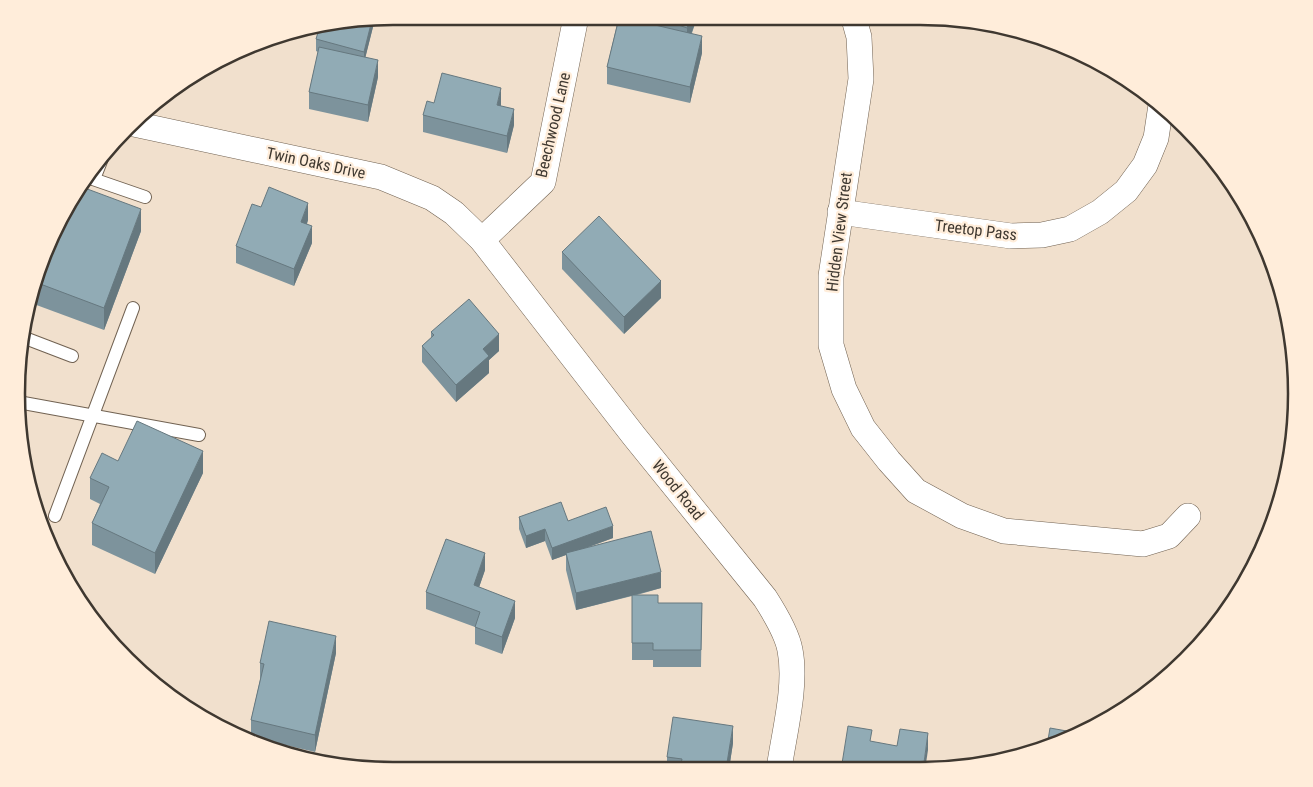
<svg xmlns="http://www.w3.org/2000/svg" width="1313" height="787" viewBox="0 0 1313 787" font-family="'Roboto Condensed',sans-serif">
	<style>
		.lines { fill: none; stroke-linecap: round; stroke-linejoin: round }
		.lane-casing { stroke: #716252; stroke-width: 14 }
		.street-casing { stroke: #716252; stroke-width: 26 }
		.lane { stroke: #fff; stroke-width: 12 }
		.street { stroke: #fff; stroke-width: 25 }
		.wall { fill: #7d939c }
		.shaded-wall { fill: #66787f }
		.building { fill: #91abb5; stroke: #66787f }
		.labels { text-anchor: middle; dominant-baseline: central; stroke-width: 4.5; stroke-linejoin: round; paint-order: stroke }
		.street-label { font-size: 16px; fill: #3f3830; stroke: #ffedda }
		.rim { fill: none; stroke: #3f3830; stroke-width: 2.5 }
	</style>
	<rect width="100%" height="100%" fill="#f1e0cd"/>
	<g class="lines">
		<defs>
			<g id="lane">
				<path d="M87 177 145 197"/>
				<path d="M94 179 103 156"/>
				<path d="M25 338 72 356"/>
				<path d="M18 402 199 435"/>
				<path d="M55 516 133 308"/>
			</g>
			<g id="street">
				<path d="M854 19 859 37 861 79 831 276V345L844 389 863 428 889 461 916 491 962 516 1004 531 1143 544 1169 536 1188 516"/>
				<path d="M134 124 381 177 432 198 454 213 482 240 634 436 765 598C774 612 787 633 790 650 797 686 784 733 779 769"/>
				<path d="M840 212 1011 236 1042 235 1070 229 1100 212 1126 191 1145 165 1156 138 1161 105"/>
				<path d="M482 240 543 182 576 17"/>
			</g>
		</defs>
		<use href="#lane" class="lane-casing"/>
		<use href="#street" class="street-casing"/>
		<use href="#lane" class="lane"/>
		<use href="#street" class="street"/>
	</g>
	<g class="wall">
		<path d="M615 17 697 18 692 33 702 53 690 103 607 84V67L618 20 615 18Z"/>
		<path d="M375 19 365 58 378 77 368 122 309 109V92L318 52 316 51V39Z"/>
		<path d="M434 103 501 105V106L514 125 507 153 423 132V115Z"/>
		<path d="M261 207 308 220 307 224 312 243 294 286 236 263V246Z"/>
		<path d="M141 231 104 330 31 303 36 273Z"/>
		<path d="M562 252 661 298 624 334 562 269Z"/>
		<path d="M431 332 499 351 489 360V373L456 402 422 362V346L431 338Z"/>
		<path d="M118 461 203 473 155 574 92 545V523L100 504 90 499V478Z"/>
		<path d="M519 517 568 521 613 538 581 550 661 588 637 595 658 603H702L701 667H653V660H632V596L576 610 566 570V555L552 560 545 541 526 548 519 529Z"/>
		<path d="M485 570 479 587 515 618 502 654 475 644V627L426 609V592Z"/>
		<path d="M336 653 315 752 251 737V720L260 680V663Z"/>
		<path d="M733 743 729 769H667V757Z"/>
	</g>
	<g class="shaded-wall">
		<path d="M691 18H697L687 45V28Z"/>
		<path d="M375 19 364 63V52L372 20Z"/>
		<path d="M702 36V53L690 103V87Z"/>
		<path d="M378 60V77L368 122V105Z"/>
		<path d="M501 88V105L497 122V105Z"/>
		<path d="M514 109V125L507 153V136Z"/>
		<path d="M308 203V220L301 239V222Z"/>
		<path d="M141 209V231L104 330V308Z"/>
		<path d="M312 226V243L294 286V269Z"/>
		<path d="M661 281V298L624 334V317Z"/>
		<path d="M499 334V351L489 360V373L456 402V385L483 349Z"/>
		<path d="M203 451V473L155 574V553Z"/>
		<path d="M613 526V538L552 560V548Z"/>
		<path d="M545 529V541L526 548V536Z"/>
		<path d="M485 553V570L474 602V585Z"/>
		<path d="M661 572V588L576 610V593Z"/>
		<path d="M515 601V618L502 654V637Z"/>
		<path d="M336 636V653L315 752V735Z"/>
		<path d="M733 726V743L729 769H726Z"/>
		<path d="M928 733V750L925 770H923Z"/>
	</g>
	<g class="building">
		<path d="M619 18H625L702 36 690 87 607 67Z"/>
		<path d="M659 18H691L687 28Z"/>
		<path d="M372 20 364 52 316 39 319 29Z"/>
		<path d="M319 47 378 60 368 105 309 92Z"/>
		<path d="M442 73 501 88 497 105 514 109 507 136 423 115 427 101 434 103Z"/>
		<path d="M82 187 141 209 104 308 35 282 36 273Z"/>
		<path d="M269 187 308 203 301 222 312 226 294 269 236 246 252 204 261 207Z"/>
		<path d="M599 216 661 281 624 317 562 252Z"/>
		<path d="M469 299 499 334 483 349 489 356 456 385 422 346 434 335 431 332Z"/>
		<path d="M137 421 203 451 155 553 92 523 109 487 90 478 102 453 118 461Z"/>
		<path d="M561 502 568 521 606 507 613 526 552 548 545 529 526 536 519 517Z"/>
		<path d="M651 531 661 572 576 593 566 553Z"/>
		<path d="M446 539 485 553 474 585 515 601 502 637 475 627 480 612 426 592Z"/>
		<path d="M632 595H658V603H702L701 650H653V643H632Z"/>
		<path d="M269 621 336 636 315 735 251 720 264 664 260 663Z"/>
		<path d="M673 717 733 726 726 769H680L682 759 667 757Z"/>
		<path d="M848 726 872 730 870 741 897 746 900 729 928 733 923 770H841Z"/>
		<path d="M1050 728 1078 733 1047 746Z"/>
	</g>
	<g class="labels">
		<g class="street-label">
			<text transform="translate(553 125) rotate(-77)">Beechwood Lane</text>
			<text transform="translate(316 163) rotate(12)">Twin Oaks Drive</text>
			<text transform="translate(976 230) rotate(7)">Treetop Pass</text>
			<text transform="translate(839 232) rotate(-83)">Hidden View Street</text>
			<text transform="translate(678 490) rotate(51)">Wood Road</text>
		</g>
	</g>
	<path d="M0 0H1313V787H0ZM393 25H920A368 368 0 0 1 1288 393V394A368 368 0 0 1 920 762H393A368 368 0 0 1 25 394V393A368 368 0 0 1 393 25Z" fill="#ffedda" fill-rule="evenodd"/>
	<path class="rim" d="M393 25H920A368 368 0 0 1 1288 393V394A368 368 0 0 1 920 762H393A368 368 0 0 1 25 394V393A368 368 0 0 1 393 25Z"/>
</svg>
